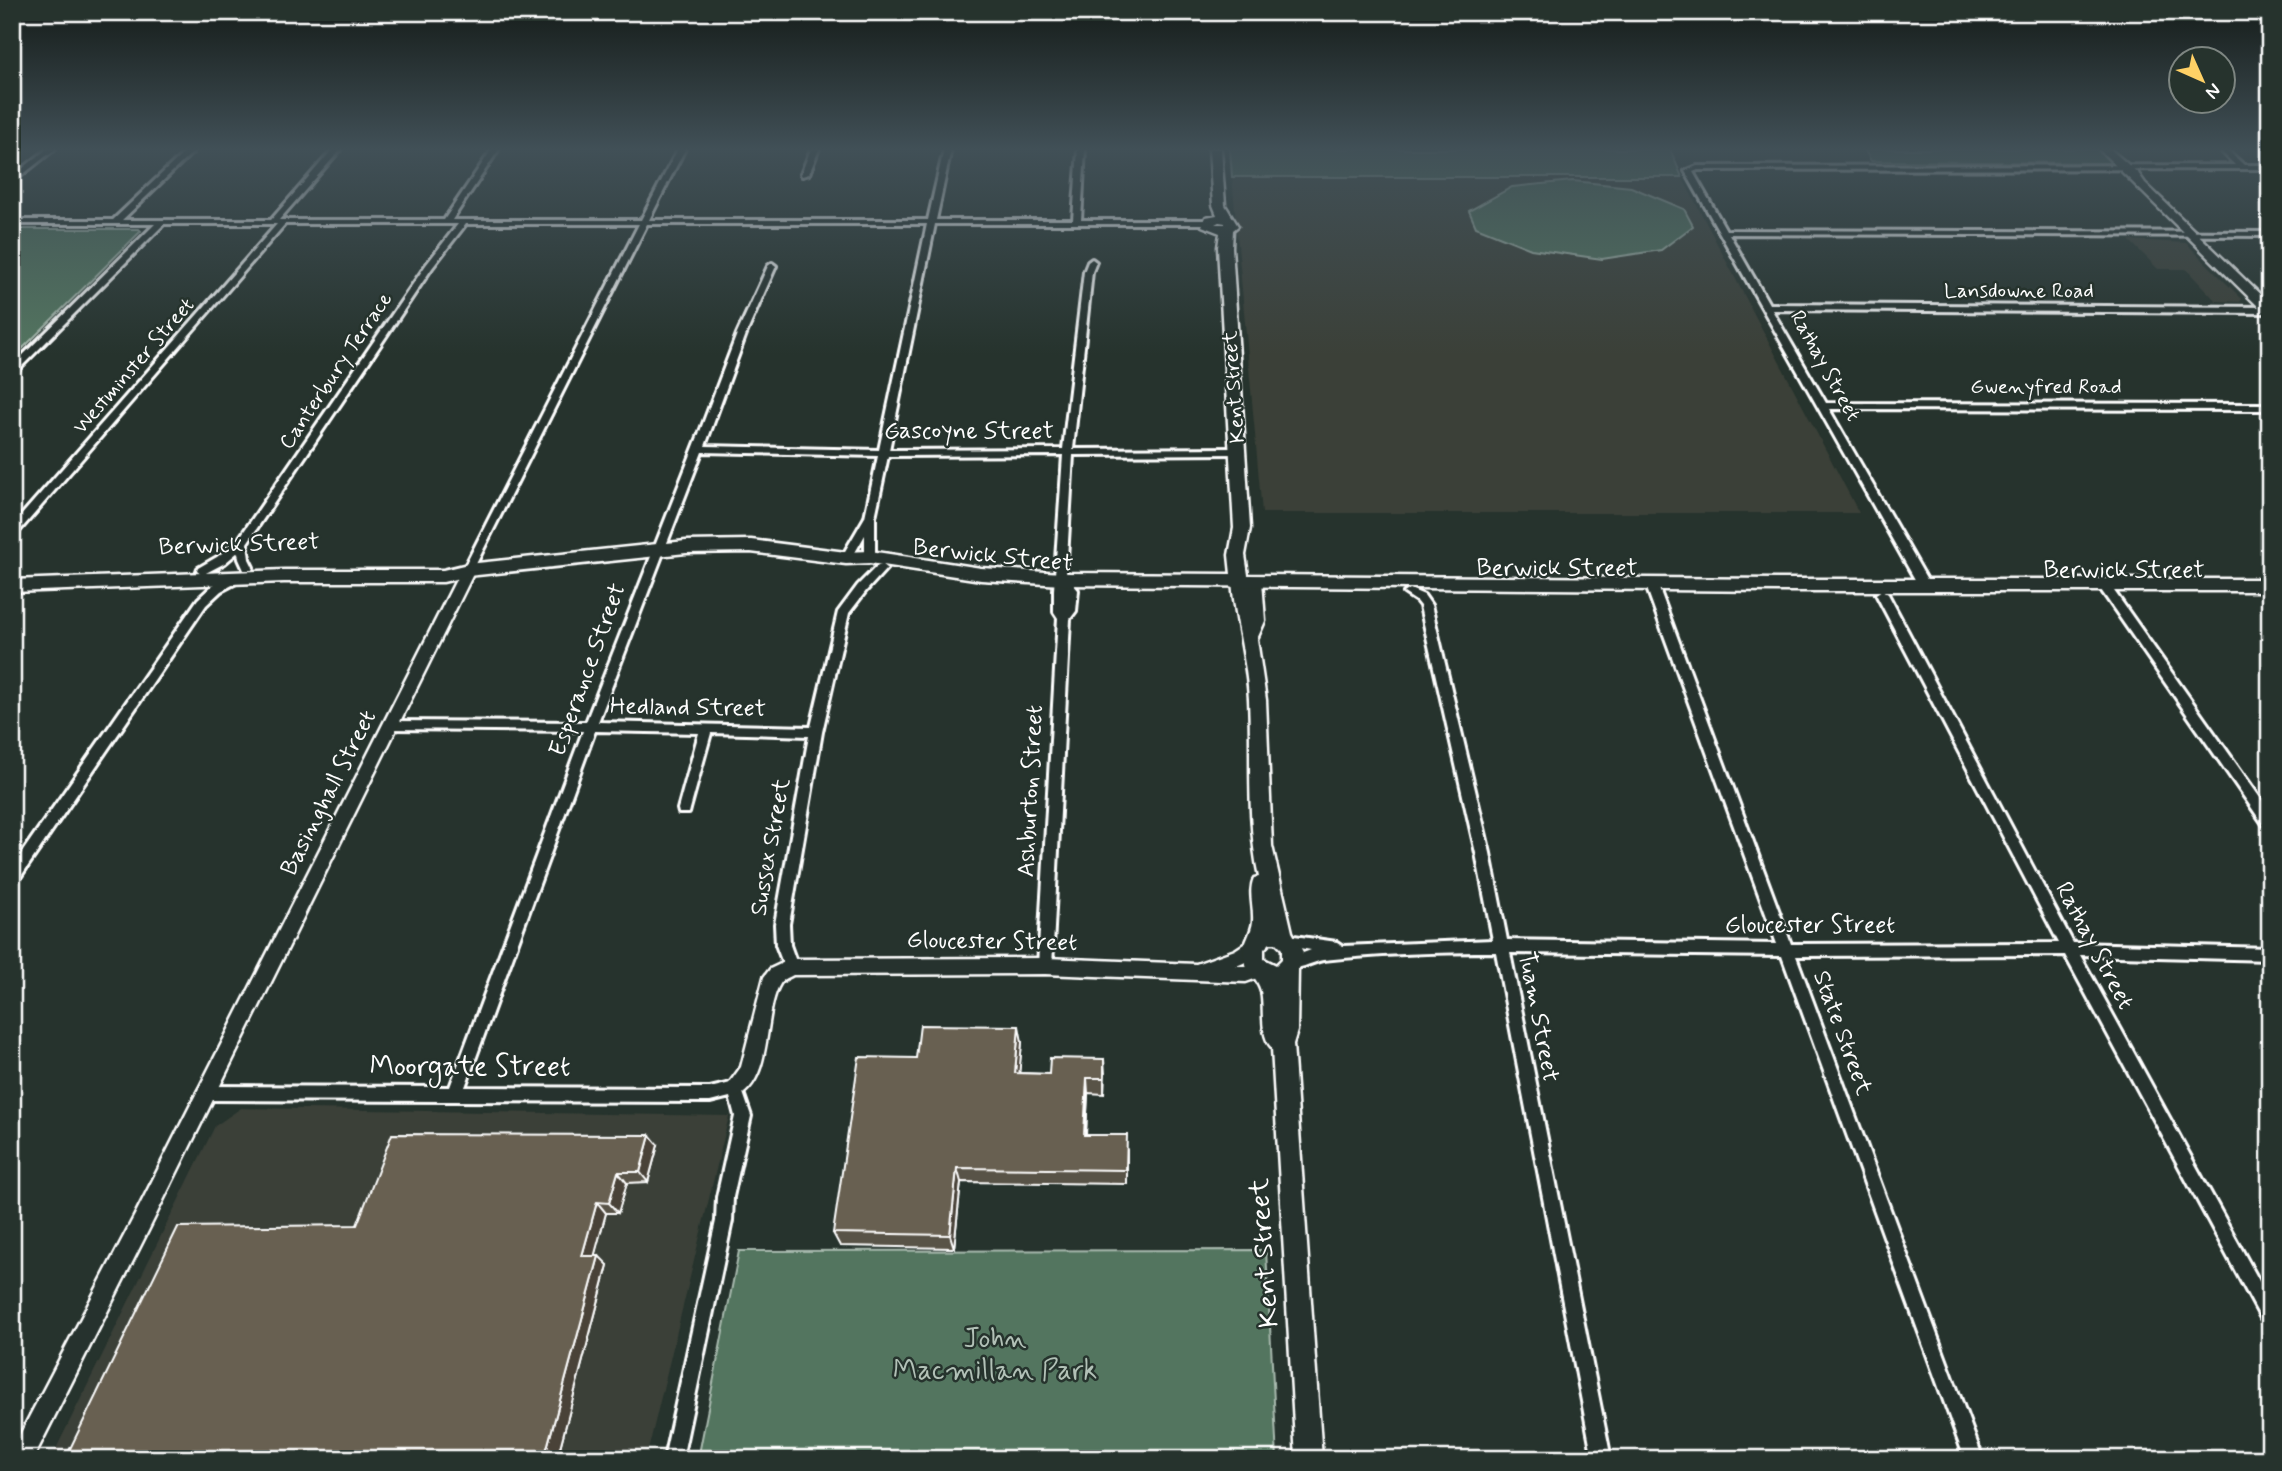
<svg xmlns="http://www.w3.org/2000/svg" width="2282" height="1471" viewBox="0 0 2282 1471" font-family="Mynerve,sans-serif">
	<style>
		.built { fill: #3a4038 }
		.green { fill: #53755f; stroke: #a9baaf; stroke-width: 2 }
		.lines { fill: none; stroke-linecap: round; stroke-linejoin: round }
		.minor-casing { stroke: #fff; stroke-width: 6 }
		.tertiary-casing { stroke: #fff; stroke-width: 5 }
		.secondary-casing { stroke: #fff; stroke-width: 5 }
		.primary-casing { stroke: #fff; stroke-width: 5 }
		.minor { fill: #26332d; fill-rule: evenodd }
		.tertiary { fill: #26332d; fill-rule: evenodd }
		.secondary { fill: #26332d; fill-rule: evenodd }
		.primary { fill: #26332d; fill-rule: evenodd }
		.wall { fill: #595346; stroke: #fff; stroke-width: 2 }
		.shaded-wall { fill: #494339; stroke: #fff; stroke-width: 2 }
		.building { fill: #686051; stroke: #fff; stroke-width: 2 }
		.labels { text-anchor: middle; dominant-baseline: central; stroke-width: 5; stroke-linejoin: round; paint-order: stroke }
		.far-street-label { font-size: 21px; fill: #fff; stroke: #26332d }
		.street-label { font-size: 24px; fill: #fff; stroke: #26332d }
		.near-street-label { font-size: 28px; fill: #fff; stroke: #26332d }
		.near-park-label { font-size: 28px; fill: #b2c1b7; stroke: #26332d }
	</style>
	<rect width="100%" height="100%" fill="#26332d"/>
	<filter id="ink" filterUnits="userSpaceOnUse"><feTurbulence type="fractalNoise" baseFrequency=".0143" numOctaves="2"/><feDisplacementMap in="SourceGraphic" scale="14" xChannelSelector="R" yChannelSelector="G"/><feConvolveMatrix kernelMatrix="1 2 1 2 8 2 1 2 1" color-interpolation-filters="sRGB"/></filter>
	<g filter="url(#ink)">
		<g class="built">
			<path d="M1232 177H1682L1859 513H1262Z"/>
			<path d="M2129 240 2186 243 2242 299 2240 302 2216 301 2186 269H2158Z"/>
			<path d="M241 1108 729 1116 646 1459H51L215 1126Z"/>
		</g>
		<g class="green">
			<path d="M1230 149H1670L1682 177H1232Z"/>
			<path d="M1864 149H2095L2112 163 1871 161Z"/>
			<path d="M1573 181 1631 187 1684 209 1693 226 1661 250 1602 259 1531 249 1476 227 1469 211 1512 187Z"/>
			<path d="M12 229H139L141 231 12 359Z"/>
			<path d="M1266 1250 1277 1459H698L739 1251Z"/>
		</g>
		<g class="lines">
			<defs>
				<g id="minor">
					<path d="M47 149H55L12 183V177Z"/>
					<path d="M188 149H196L122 220H271L333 149H341L279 220H444L492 149H499L452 220H641L678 149H685L649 220H928L944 149H951L936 220H1073L1078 149H1085L1081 220H1208L1212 222 1208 224H935L889 450 1063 449 1084 272 1088 262 1092 259 1096 262 1092 272 1073 449 1238 448 1243 451 1238 454 1073 455 1066 576 1078 590 1076 611 1070 619 1052 966 1050 970 1045 972 1040 970 1038 966 1058 618 1054 612V590L1063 455 888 456 875 517V557L870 561 865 557V535L850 561 846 562 841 558 865 517 878 456 702 452 598 722 811 727 838 612 858 585 878 565 882 564 887 568 866 591 849 613 822 732 789 924 790 945 798 967 796 971 791 973 786 971 776 945 775 924 809 736 711 733 690 809 689 813H679L678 809 699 733 595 731 465 1087 710 1088 735 1082 740 1084 751 1116 733 1197 732 1221 682 1459H664L716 1221 717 1197 735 1116 730 1097 710 1102 205 1100 200 1098 197 1093 200 1088 205 1086 450 1087 583 731 391 729 387 727 385 724 387 721 586 722 701 429 737 334 768 266 772 263 776 266 746 334 705 446 879 450 927 224H647L473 570 468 574 463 570 639 224H466L432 268 247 543 249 559 253 567 252 570H244L239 559 238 552 225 563 202 575 197 571 198 568 217 557 238 540 426 265 458 224H285L16 535 12 536V526L277 224H164L15 373 12 374V366L155 224H12V220H113Z"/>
					<path d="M811 149H819L809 174 802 176 801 174Z"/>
					<path d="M2219 149H2226L2244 165H2270V169L1698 170 1693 172 1726 230 2270 232V236L1729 234 1769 304 2270 307V313L1772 310 1826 403 2270 404V410L1829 409 1929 583 1923 587 1917 583 1685 171 1697 166 2235 165Z"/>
					<path d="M236 574 241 578 240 581 221 591 206 605 17 882 12 884V867L198 599 213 585Z"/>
					<path d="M1651 579 1657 583 1791 944 2059 943 1876 594 1882 590 1888 594 2073 943 2270 948V960L2080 955 2270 1301V1326L2264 1324 2065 955 1796 956 1983 1459H1965L1782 956 1510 953 1611 1459H1593L1496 952C1438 952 1380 954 1323 960 1312 962 1298 971 1287 967L1285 963 1287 959 1311 950 1282 945 1280 941 1282 937 1287 935 1337 942 1343 946 1493 940 1476 853 1420 606 1416 601 1404 593 1410 589 1424 595 1431 605 1490 853 1507 940 1777 944 1645 583Z"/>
					<path d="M2103 580 2107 581 2270 812V828L2265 827 2099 587 2097 584 2099 581Z"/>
				</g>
				<g id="tertiary">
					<path d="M468 565 475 570 149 1229 33 1459H12V1450L135 1215 461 570Z"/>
					<path d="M1253 938 1259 940 1262 946C1257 957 1247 962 1236 966H1246L1262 960 1268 962 1271 968 1268 974 1246 982 1045 974 793 975C788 978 783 979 780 984 762 1013 774 1083 735 1098L728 1096 725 1089 741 1067 764 977 770 969 791 959 1045 958 1196 964 1235 950Z"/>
				</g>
				<g id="secondary">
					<path d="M2099 149H2110L2138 173 2145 183 2270 304V315L2266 314Z"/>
					<path d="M1240 576 1247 580 1254 576 1262 581 1265 621 1257 639 1266 700 1272 846 1292 932 1303 952 1298 969 1297 1031 1293 1044 1322 1459H1296L1272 1048C1259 1035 1265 1008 1261 991 1258 978 1246 971 1244 958 1241 946 1252 934 1253 921 1254 907 1248 891 1254 878L1259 877C1246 818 1252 758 1249 699 1247 659 1235 621 1232 581ZM1270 943H1276L1282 949V959L1276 965 1264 959V949Z"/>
				</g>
				<path id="primary" d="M1209 149H1221L1225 205 1238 226 1233 230 1232 247 1250 528 1245 555 1248 575 1778 579H2270V591H1778L1063 585 981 580 870 563 846 564 751 552 686 553 468 576 443 582H284L12 592V580L284 570H443L468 564 686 541 751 540 846 552 870 551 981 568 1063 573 1231 574 1229 555 1234 528 1218 247 1220 233 1202 226 1206 217 1217 215 1213 205ZM1219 222 1225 223V224H1215Z"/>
			</defs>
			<use href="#minor" class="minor-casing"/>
			<use href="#tertiary" class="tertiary-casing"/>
			<use href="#secondary" class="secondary-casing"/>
			<use href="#primary" class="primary-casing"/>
			<use href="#minor" class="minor"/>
			<use href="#tertiary" class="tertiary"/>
			<use href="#secondary" class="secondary"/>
			<use href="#primary" class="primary"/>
		</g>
		<g class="wall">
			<path d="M1022 1042 1019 1073 1049 1074 1104 1059V1094L1088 1093 1086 1135 1127 1150V1184L961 1182 954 1248 840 1246 833 1233 916 1058Z"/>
			<path d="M658 1145 648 1182 627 1183 618 1213H606L594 1256 608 1265 557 1459H65L357 1225Z"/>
		</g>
		<g class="shaded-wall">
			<path d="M1019 1026 1022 1042 1018 1089 1015 1073Z"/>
			<path d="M1104 1059 1105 1074 1104 1094Z"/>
			<path d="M1087 1078 1088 1093 1085 1149 1084 1135Z"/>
			<path d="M650 1135 658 1145 648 1182 640 1172Z"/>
			<path d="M957 1168 961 1182 954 1248 950 1235Z"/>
			<path d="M618 1172 627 1183 618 1213 609 1203Z"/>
			<path d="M597 1202 606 1213 592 1265 582 1256Z"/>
			<path d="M599 1256 608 1265 557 1459H544Z"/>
		</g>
		<g class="building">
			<path d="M920 1025 1019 1026 1015 1073 1049 1074 1050 1058 1104 1059V1078H1087L1084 1135H1127L1126 1170 957 1168 950 1235 833 1233 859 1057 916 1058Z"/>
			<path d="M392 1134 650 1135 640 1172H618L609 1203 597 1202 582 1256H599L544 1459H65L178 1227 357 1225Z"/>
		</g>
	</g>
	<linearGradient id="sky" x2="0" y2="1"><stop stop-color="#151c19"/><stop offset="0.42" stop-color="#415057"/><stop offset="1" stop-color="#415057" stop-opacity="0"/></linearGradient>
	<rect width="2282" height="355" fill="url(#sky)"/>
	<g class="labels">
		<g class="far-street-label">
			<text x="2019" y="291">Lansdowne Road</text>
			<text transform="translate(134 366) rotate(-49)">Westminster Street</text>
			<text transform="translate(1825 366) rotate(61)">Rathay Street</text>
			<text transform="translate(336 371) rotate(-56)">Canterbury Terrace</text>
			<text transform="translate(1234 387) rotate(-94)">Kent Street</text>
			<text x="2046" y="387">Gwenyfred Road</text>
		</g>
		<g class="street-label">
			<text x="969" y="431">Gascoyne Street</text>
			<text transform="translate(239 545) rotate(-2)">Berwick Street</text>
			<text transform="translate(993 556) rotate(6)">Berwick Street</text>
			<text x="1557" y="568">Berwick Street</text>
			<text x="2124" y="570">Berwick Street</text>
			<text transform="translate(588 670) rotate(-70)">Esperance Street</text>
			<text transform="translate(688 708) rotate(1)">Hedland Street</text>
			<text transform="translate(1031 791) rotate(-87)">Ashburton Street</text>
			<text transform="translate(329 793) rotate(-63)">Basinghall Street</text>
			<text transform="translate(771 847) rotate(-80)">Sussex Street</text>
			<text x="1810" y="925">Gloucester Street</text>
			<text transform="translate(992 942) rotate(1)">Gloucester Street</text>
			<text transform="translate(2094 946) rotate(62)">Rathay Street</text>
			<text transform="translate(1538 1017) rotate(79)">Tuam Street</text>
			<text transform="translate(1842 1033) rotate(70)">State Street</text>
		</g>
		<g class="near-street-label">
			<text x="470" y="1067">Moorgate Street</text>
			<text transform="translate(1265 1253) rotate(-94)">Kent Street</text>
		</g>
		<g class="near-park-label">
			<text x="995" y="1339">John<tspan x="995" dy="32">Macmillan Park</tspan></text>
		</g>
	</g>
	<rect width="2282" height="1471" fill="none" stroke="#26332d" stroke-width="42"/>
	<rect x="21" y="21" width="2240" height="1429" fill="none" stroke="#fff" stroke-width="2.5" filter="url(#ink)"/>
	<g transform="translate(2202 80) rotate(135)"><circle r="33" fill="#26332d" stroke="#7d8581" stroke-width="2"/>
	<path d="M0-5L12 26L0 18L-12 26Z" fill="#ffd166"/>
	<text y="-10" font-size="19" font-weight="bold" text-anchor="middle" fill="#ffffff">N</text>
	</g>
</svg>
